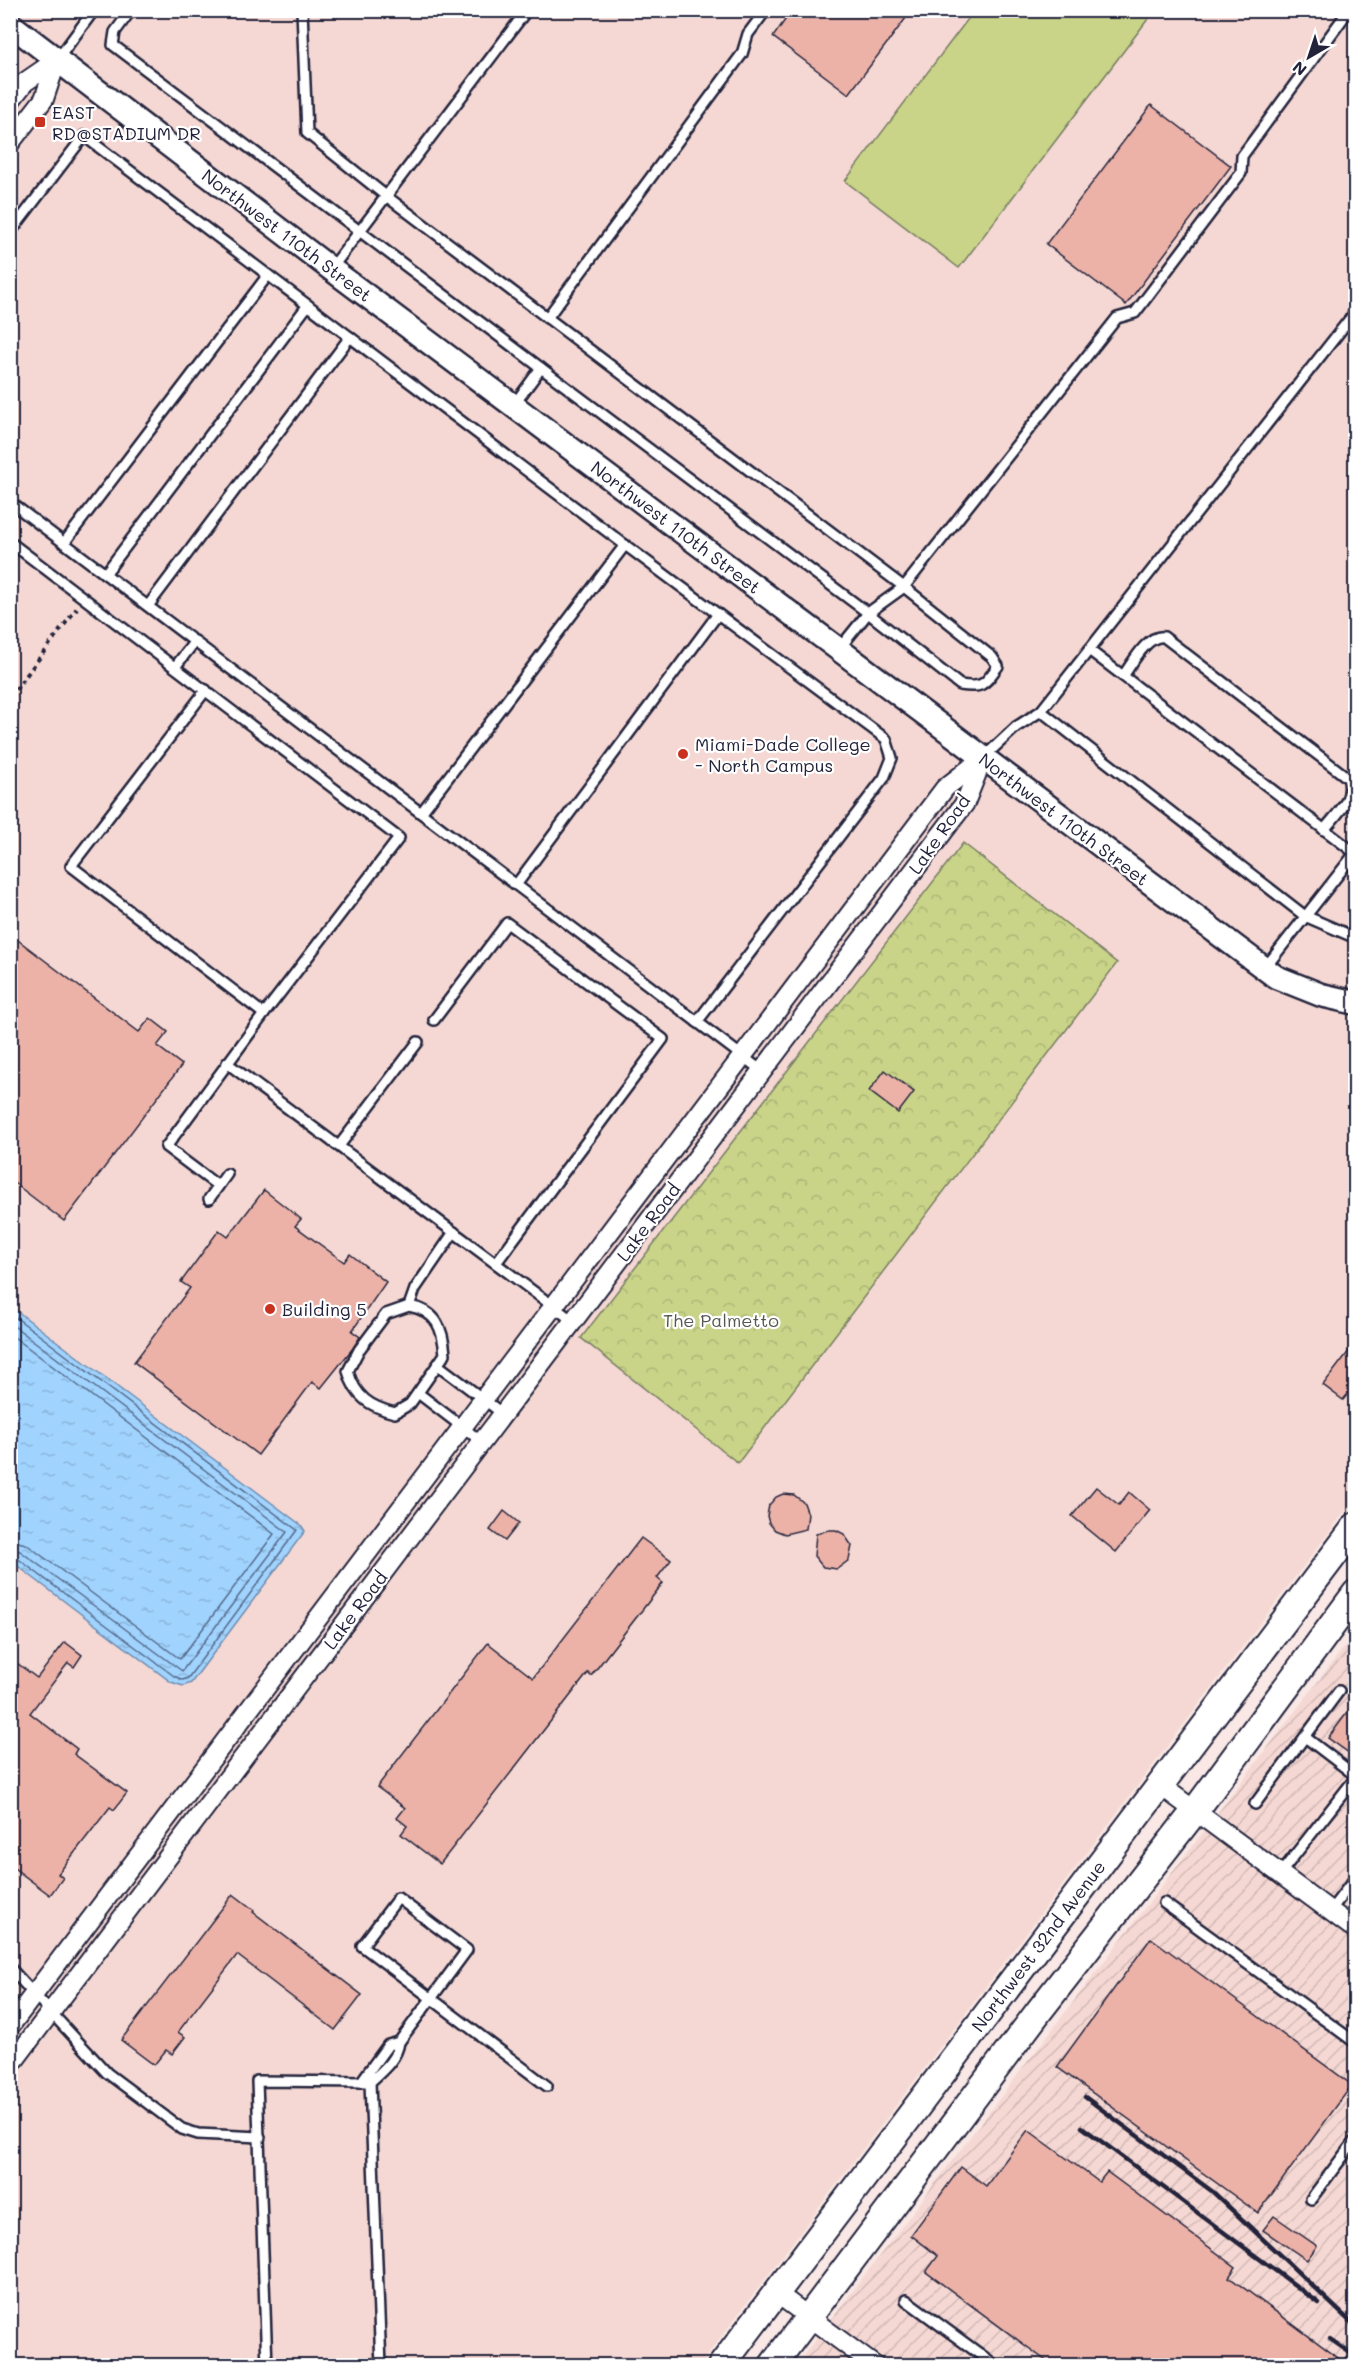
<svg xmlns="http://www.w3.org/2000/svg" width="1366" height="2376" viewBox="0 0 1366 2376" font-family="Mali,sans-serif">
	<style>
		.built { fill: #f5d8d3 }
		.industrial { fill: url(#industrial-furrows) }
		.park { fill: url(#park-crowns); stroke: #767b62; stroke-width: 1.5 }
		.garden { fill: #c9d488; stroke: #767b62; stroke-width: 1.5 }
		.water { fill: url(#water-ripples); stroke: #6e8cb0; stroke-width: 1.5 }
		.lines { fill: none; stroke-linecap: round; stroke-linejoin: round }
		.shore { stroke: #546989; stroke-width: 1.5 }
		.building { fill: #ecb2a8; stroke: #22223b; stroke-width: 1.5 }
		.service-casing { stroke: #22223b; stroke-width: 14 }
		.minor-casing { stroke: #22223b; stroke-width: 22 }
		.tertiary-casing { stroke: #22223b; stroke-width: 27 }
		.secondary-casing { stroke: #22223b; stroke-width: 30 }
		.path { stroke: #22223b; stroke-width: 4; stroke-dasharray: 4.5 4.5; stroke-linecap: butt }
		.service { stroke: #fff; stroke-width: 9 }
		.minor { stroke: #fff; stroke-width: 18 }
		.tertiary { stroke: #fff; stroke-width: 22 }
		.secondary { stroke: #fff; stroke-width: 26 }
		.rail { stroke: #22223b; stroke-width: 4.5 }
		.poi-dot { fill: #c8321e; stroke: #fff; stroke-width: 2 }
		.labels { text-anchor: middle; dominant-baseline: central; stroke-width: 4.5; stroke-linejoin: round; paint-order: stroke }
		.poi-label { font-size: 18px; fill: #22223b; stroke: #fff; text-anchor: start }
		.street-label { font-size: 18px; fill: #22223b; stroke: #fff }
		.park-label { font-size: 18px; fill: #545752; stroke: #fff }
	</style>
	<defs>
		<pattern id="industrial-furrows" width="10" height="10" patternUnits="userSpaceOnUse" patternTransform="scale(1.5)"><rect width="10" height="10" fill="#f5d8d3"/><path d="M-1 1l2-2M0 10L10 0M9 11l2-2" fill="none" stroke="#d2b9b6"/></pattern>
		<pattern id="park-crowns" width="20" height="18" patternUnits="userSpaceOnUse" patternTransform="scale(1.5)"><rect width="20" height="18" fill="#c9d488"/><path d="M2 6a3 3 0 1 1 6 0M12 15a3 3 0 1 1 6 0" fill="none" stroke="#acb676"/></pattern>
		<pattern id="water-ripples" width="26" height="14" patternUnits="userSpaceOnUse" patternTransform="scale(1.5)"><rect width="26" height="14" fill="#a0d3fe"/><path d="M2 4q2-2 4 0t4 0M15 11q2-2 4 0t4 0" fill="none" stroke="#8ab5db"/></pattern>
	</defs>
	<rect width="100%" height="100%" fill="#f9e8e5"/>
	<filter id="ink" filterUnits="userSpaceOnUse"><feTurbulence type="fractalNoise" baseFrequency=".0167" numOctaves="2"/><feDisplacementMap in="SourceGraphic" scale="12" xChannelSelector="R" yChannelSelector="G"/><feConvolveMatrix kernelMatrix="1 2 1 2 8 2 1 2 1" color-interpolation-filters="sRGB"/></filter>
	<g filter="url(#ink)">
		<path class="built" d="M11 11H1355V1498L700 2365 11 2366Z"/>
		<path class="industrial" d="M1355 1633V2365H796Z"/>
		<path class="park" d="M963 843 1117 963 738 1463 581 1338Z"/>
		<path class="garden" d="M1145 10 1151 15 959 268 845 181 974 11Z"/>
		<path class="water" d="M10 1306 301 1525 305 1531 191 1683 183 1686 171 1682 11 1561Z"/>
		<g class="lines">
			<g class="shore">
				<path d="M10 1313 297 1530 188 1678 183 1680 174 1676 17 1558 10 1557"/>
				<path d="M10 1323 287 1532 182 1671 20 1551 10 1549"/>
				<path d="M10 1334 274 1534 180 1659 26 1544 10 1540"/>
			</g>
		</g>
		<g class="building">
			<path d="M792 10H912L849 94 773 37Z"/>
			<path d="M1151 105 1231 166 1126 305 1046 244Z"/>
			<path d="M10 934 139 1032 150 1018 168 1032 157 1046 182 1065 64 1221 10 1180Z"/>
			<path d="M885 1070 914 1092 898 1113 869 1091Z"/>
			<path d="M264 1190 301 1219 295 1226 344 1262 350 1254 386 1282 352 1331 360 1337 353 1348 321 1388 312 1382 258 1455 134 1362 190 1288 181 1282 219 1230 228 1237Z"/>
			<path d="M1356 1342V1384L1343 1400 1323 1385Z"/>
			<path d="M1096 1487 1119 1505 1129 1492 1150 1510 1116 1552 1072 1516Z"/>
			<path d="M783 1494 794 1495 804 1503 808 1514 806 1529 785 1534 775 1530 769 1523 767 1516 769 1505 776 1497Z"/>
			<path d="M504 1511 519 1523 505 1541 490 1530Z"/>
			<path d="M828 1530H836L844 1534 852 1546 849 1560 837 1569 823 1567 814 1556 816 1534Z"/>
			<path d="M641 1538 671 1560 657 1578 663 1583 591 1676 588 1673 440 1864 401 1834 407 1826 397 1818 405 1808 377 1787 488 1643 533 1678Z"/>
			<path d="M65 1642 82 1655 74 1667 68 1663 30 1713 77 1749 74 1754 127 1793 114 1810 110 1807 58 1874 63 1878 50 1895 10 1865V1658L37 1678Z"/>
			<path d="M1356 1701V1758L1328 1738Z"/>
			<path d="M233 1894 254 1910 253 1912 362 1995 335 2030 237 1955 178 2032 185 2037 172 2054 166 2050 154 2065 121 2040Z"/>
			<path d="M1151 1938 1352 2085 1258 2213 1057 2067Z"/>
			<path d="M1028 2130 1099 2182 1107 2172 1236 2267 1229 2277 1349 2366H1053L926 2272 938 2256 911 2235 961 2167 986 2186Z"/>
			<path d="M1274 2216 1317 2246 1307 2260 1263 2230Z"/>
		</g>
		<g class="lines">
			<defs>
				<g id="service">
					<path d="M131 10 115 32 113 45 541 368"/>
					<path d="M302 10 307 133 386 196 904 587 868 613 839 649"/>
					<path d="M57 60 94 10"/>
					<path d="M10 233 84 136 625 545 421 813"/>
					<path d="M331 269 527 10"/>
					<path d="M547 318 742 54 748 34 766 10"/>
					<path d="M513 406 541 368 868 613 960 685C984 689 985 683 998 666L992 657 904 587 1117 318 1135 313 1241 173 1242 156 1349 10"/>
					<path d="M10 502 762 1071"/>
					<path d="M10 542 399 838 264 1014 166 1147 218 1186"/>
					<path d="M64 543 268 275"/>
					<path d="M625 545 886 739 892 758 884 778 697 1022"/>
					<path d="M105 574 308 305"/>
					<path d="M148 606 350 337"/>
					<path d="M1089 650 1355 853"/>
					<path d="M175 667 195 641"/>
					<path d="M1123 676C1132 664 1147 634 1164 637L1348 778C1355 800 1337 813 1324 830"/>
					<path d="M206 690 71 866 264 1014"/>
					<path d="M1041 711 1305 916 1356 938"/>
					<path d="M983 758 1016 727 1041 711 1356 311"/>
					<path d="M516 885 718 614"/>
					<path d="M1265 968 1356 852"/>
					<path d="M434 1020 507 923 663 1039 496 1263"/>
					<path d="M227 1063 573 1321"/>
					<path d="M339 1146 418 1042"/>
					<path d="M209 1199 227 1174"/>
					<path d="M409 1306C437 1311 443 1329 445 1354L410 1404 395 1413C370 1407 355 1397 348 1371L359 1350 386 1314Z"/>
					<path d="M409 1306 415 1289 454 1232"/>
					<path d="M438 1365 503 1414"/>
					<path d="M418 1393 482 1442"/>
					<path d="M1305 1737 1356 1776"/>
					<path d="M1255 1804 1339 1691"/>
					<path d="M1280 1874 1356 1777"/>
					<path d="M1164 1903 1356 2043"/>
					<path d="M1330 1911 1356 1877"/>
					<path d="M10 1968 107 2073 182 2129 198 2134 260 2137"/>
					<path d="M399 2042 467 1950 398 1898 362 1946 547 2086"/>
					<path d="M361 2082 388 2045 399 2042C397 2059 382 2071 370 2082"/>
					<path d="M1311 2199 1356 2139"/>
					<path d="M906 2300 996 2366"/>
					<path d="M267 2366 257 2081 370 2082 381 2366"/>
				</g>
				<g id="minor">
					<path d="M10 101 25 82 57 60"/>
					<path d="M10 143 44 99 57 60"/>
					<path d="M1160 1785 1356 1930"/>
					<path d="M10 2026 945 788 982 759"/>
					<path d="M10 2066 965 803 983 758"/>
					<path d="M775 2292 875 2366"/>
				</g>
				<path id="tertiary" d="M10 24 331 269 1276 977 1321 995 1356 1003"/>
				<g id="secondary">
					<path d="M721 2366 1356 1526"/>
					<path d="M772 2366 1039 2011 1195 1811 1356 1593"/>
				</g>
			</defs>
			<use href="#service" class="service-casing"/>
			<use href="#minor" class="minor-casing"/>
			<use href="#tertiary" class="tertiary-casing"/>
			<use href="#secondary" class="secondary-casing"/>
			<path class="path" d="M10 697 77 608"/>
			<use href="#service" class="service"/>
			<use href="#minor" class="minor"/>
			<use href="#tertiary" class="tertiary"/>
			<use href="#secondary" class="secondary"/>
			<g class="rail">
				<path d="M1085 2097 1213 2192 1356 2327"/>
				<path d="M1082 2127 1319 2303"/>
				<path d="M1330 2339 1356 2357"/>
			</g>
		</g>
	</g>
	<g class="poi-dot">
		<rect x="34" y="116" width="12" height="12" rx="3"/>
		<circle cx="683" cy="754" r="6"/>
		<circle cx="270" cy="1309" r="6"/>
	</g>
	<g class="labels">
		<g class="poi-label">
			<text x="52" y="112">EAST<tspan x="52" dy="21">RD@STADIUM DR</tspan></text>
			<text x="695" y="744">Miami-Dade College<tspan x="695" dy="21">- North Campus</tspan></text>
			<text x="282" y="1309">Building 5</text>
		</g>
		<g class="street-label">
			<text transform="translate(287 235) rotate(37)">Northwest 110th Street</text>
			<text transform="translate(676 527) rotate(37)">Northwest 110th Street</text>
			<text transform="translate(1064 819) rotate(37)">Northwest 110th Street</text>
			<text transform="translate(939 834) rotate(-55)">Lake Road</text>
			<text transform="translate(648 1222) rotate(-53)">Lake Road</text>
			<text transform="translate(355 1610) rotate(-53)">Lake Road</text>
			<text transform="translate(1038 1946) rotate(-53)">Northwest 32nd Avenue</text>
		</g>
		<g class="park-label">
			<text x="721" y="1320">The Palmetto</text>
		</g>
	</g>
	<rect width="1366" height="2376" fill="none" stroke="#fff" stroke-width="36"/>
	<rect x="18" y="18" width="1330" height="2340" fill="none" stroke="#22223b" stroke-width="2" filter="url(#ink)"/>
	<g transform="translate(1309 57) rotate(219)" stroke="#ffffff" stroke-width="4.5" paint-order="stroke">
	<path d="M0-4.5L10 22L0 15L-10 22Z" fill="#22223b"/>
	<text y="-9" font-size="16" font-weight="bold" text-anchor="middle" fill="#22223b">N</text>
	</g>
</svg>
